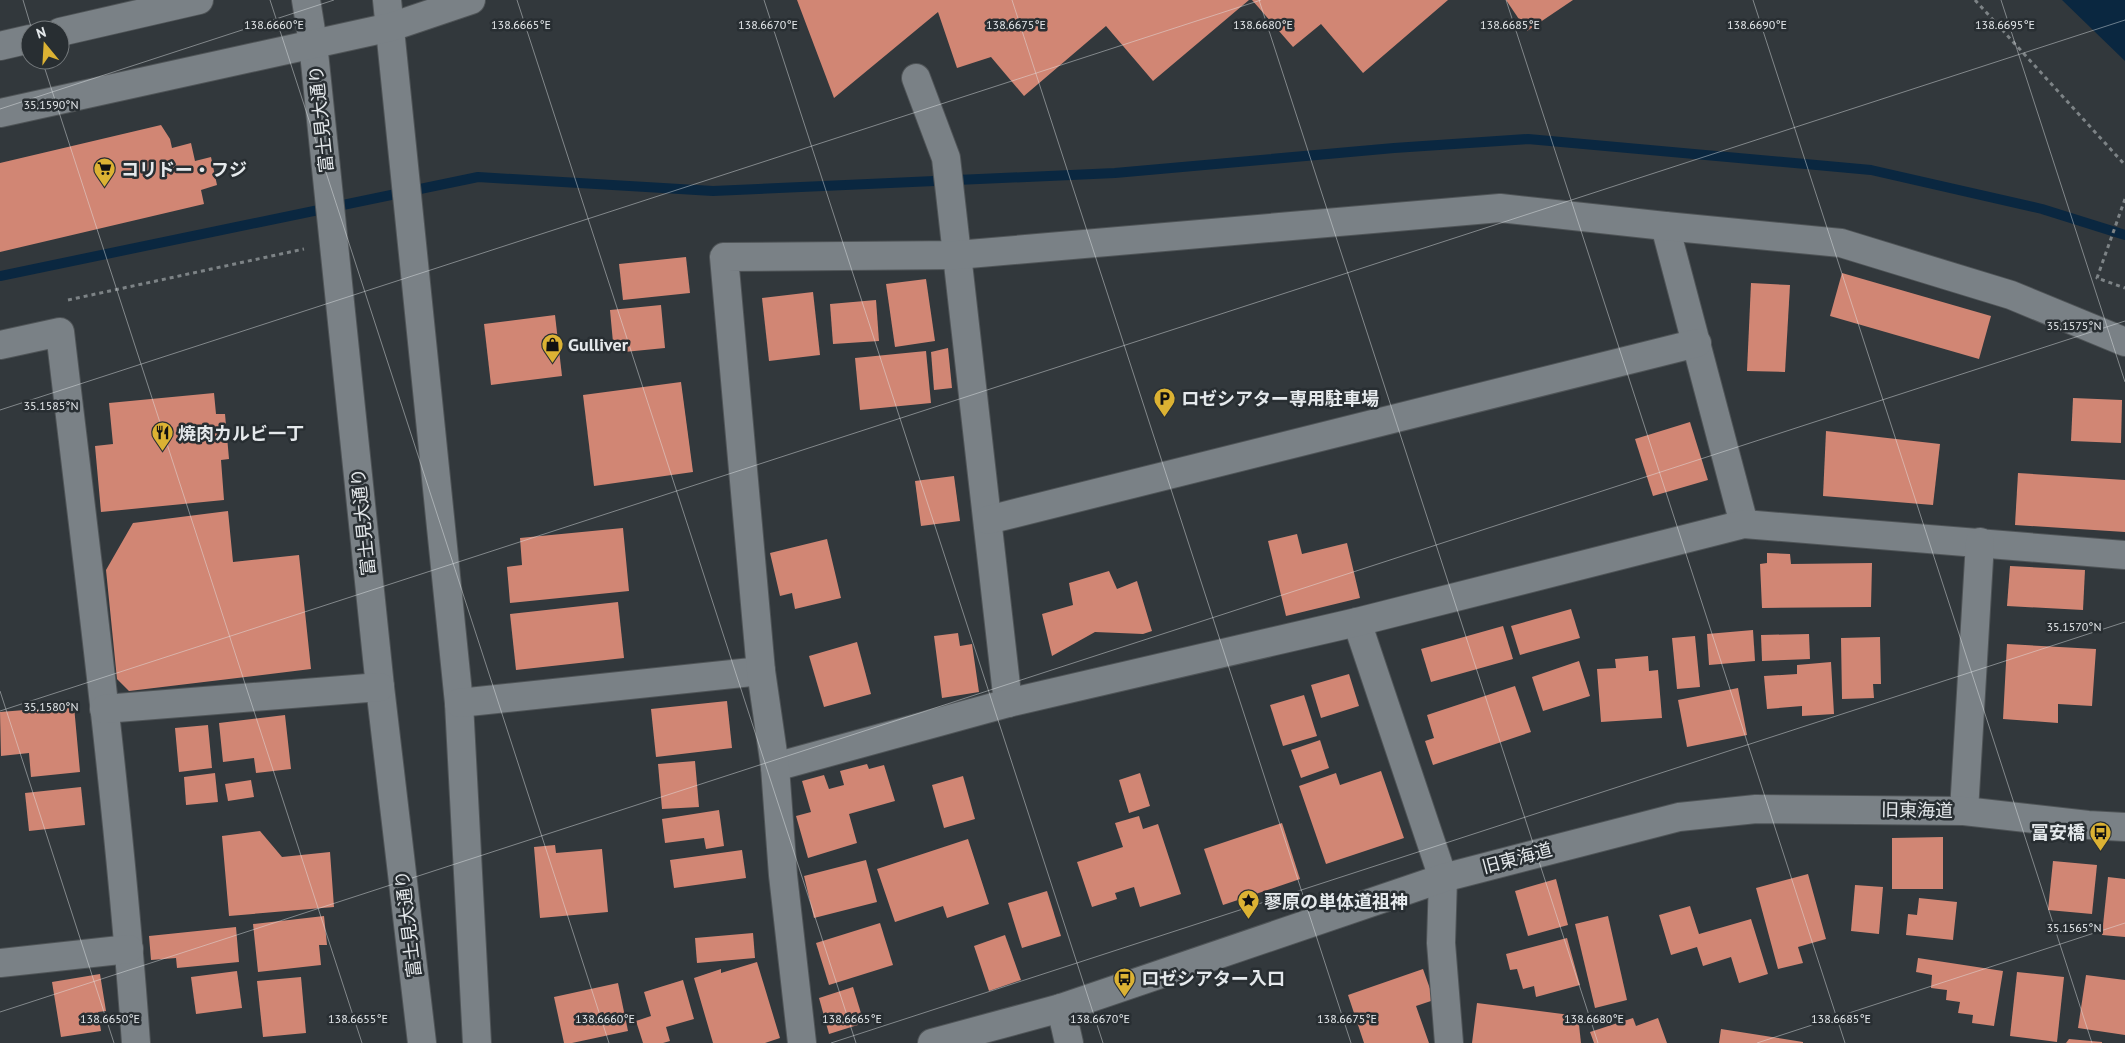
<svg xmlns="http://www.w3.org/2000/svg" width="2125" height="1043" viewBox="0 0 2125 1043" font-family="'PT Sans','Noto Sans JP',sans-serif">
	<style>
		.water { fill: #0a2740 }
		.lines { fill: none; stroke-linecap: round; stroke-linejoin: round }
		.stream { stroke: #0a2740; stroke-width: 10 }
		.building { fill: #d18674 }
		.minor-casing { stroke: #4f5457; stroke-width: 30 }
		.path { stroke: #7d8386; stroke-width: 3; stroke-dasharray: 4 4; stroke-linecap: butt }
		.minor { stroke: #7a8186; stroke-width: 28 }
		.ticks { fill: none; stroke: #e5e9ec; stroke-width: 1; stroke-opacity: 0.45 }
		.labels { text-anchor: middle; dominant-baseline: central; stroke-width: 5; stroke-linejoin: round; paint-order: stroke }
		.street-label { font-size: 18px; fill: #e5e9ec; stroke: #282e32 }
		.poi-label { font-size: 18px; font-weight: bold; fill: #e5e9ec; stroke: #282e32; text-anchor: start }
		.ticks-label { font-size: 12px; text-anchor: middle; fill: #e5e9ec; stroke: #282e32; stroke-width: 5; stroke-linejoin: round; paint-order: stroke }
	</style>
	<rect width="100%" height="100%" fill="#32383c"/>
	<path class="water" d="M2062 0H2125V61Z"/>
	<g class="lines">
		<path class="stream" d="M0 276 478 177 713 191 1115 173 1394 148 1528 139 1871 170 2042 209 2125 235"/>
	</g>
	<g class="building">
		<path d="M797 0H1249L1153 81 1106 26 1024 96 991 57 957 68 938 12 834 98Z"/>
		<path d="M1252 0H1448L1363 73 1321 24 1293 47Z"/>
		<path d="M1506 0H1573L1527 31Z"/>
		<path d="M161 125 170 139 172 148 191 143 195 161 211 157 217 185 201 190 204 204 0 252V163Z"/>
		<path d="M686 257 690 293 623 300 619 264Z"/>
		<path d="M1842 273 1991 316 1979 359 1830 316Z"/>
		<path d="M926 279 935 341 895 347 886 284Z"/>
		<path d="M1751 283 1790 285 1785 372 1747 371Z"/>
		<path d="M813 292 820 355 769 361 762 298Z"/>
		<path d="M876 300 879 341 833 344 830 304Z"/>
		<path d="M661 305 665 348 614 353 610 310Z"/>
		<path d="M555 315 562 376 491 385 484 324Z"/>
		<path d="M948 348 952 388 934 390 931 352Z"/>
		<path d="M926 351 931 403 860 410 855 358Z"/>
		<path d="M681 382 693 472 594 486 583 395Z"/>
		<path d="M214 393 216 414H225L229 459 221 460 224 500 101 512 95 446 113 444 109 403Z"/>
		<path d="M2073 398 2122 400 2121 443 2071 441Z"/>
		<path d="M1690 422 1708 480 1653 496 1635 439Z"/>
		<path d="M1826 431 1940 444 1933 505 1823 496Z"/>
		<path d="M2018 473 2125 480V532L2015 525Z"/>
		<path d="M954 476 960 521 921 526 915 481Z"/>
		<path d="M228 511 233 562 299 555 311 669 129 691 117 679 106 570 133 523Z"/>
		<path d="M623 528 629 591 510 603 507 567 522 565 520 538Z"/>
		<path d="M1297 534 1302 554 1347 543 1360 598 1286 616 1268 541Z"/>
		<path d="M827 539 841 598 795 609 792 593 780 596 770 553Z"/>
		<path d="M1767 553 1790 554 1791 564 1872 563 1871 607 1762 608 1760 564 1767 563Z"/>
		<path d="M2010 566 2085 570 2083 610 2007 606Z"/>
		<path d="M1109 571 1117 589 1137 581 1152 631 1143 634 1095 632 1052 656 1042 614 1073 605 1069 583Z"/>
		<path d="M618 602 624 658 516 670 510 614Z"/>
		<path d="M1571 609 1580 638 1520 655 1511 626Z"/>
		<path d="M1503 626 1513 659 1431 682 1421 649Z"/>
		<path d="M1753 630 1755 661 1709 665 1707 634Z"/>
		<path d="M958 633 960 646 972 644 979 692 942 698 934 636Z"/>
		<path d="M1809 634 1810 659 1762 661 1761 635Z"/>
		<path d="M1695 636 1700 687 1677 689 1672 638Z"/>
		<path d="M1880 637 1881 684H1873L1874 698 1842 699 1841 638Z"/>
		<path d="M857 642 871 694 824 707 809 656Z"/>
		<path d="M2007 644 2096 649 2092 706 2058 704V723L2003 719Z"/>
		<path d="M1648 656 1649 671 1658 670 1662 718 1601 722 1597 669 1616 668 1615 659Z"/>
		<path d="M1579 661 1590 696 1543 711 1532 677Z"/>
		<path d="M1831 662 1834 714 1802 716V706L1767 709 1764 676 1797 674V665Z"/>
		<path d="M1349 674 1359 706 1321 718 1311 685Z"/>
		<path d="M1515 686 1531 732 1433 765 1425 741 1434 738 1427 715Z"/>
		<path d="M1738 688 1747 735 1687 747 1678 700Z"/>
		<path d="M1304 695 1317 736 1283 746 1270 705Z"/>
		<path d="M727 701 732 748 656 757 651 709Z"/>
		<path d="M74 706 80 772 31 777 29 753 1 756 0 712Z"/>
		<path d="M285 715 291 769 256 773 254 758 223 762 219 723Z"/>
		<path d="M208 725 212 768 179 772 175 728Z"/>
		<path d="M1320 740 1329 768 1301 778 1291 750Z"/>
		<path d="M695 761 699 807 662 809 658 764Z"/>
		<path d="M867 764 869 769 884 765 895 801 849 814 857 843 808 858 796 816 811 812 802 781 824 775 829 789 844 785 840 771Z"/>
		<path d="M1381 771 1404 838 1326 864 1299 786 1336 773 1340 785Z"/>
		<path d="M215 773 218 802 186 805 184 777Z"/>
		<path d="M1140 773 1150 806 1129 813 1119 780Z"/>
		<path d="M963 776 975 819 944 828 932 785Z"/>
		<path d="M251 780 254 797 228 801 225 784Z"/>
		<path d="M81 787 85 825 29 831 25 793Z"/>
		<path d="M719 810 724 846 706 849 704 838 665 843 662 819Z"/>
		<path d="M1139 816 1143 829 1158 824 1181 894 1140 907 1134 887 1115 893 1117 899 1092 907 1077 862 1123 847 1115 823Z"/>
		<path d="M1282 823 1300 879 1223 905 1204 849Z"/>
		<path d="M260 831 282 857 330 852 334 907 229 916 222 836Z"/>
		<path d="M1943 837V889H1892V838Z"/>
		<path d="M968 839 989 904 947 918 943 906 895 922 877 869Z"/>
		<path d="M555 845 556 853 602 849 608 912 540 918 534 847Z"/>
		<path d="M742 850 746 878 674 888 670 860Z"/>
		<path d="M866 860 877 902 814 918 804 876Z"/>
		<path d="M2053 861 2097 865 2092 914 2048 910Z"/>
		<path d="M1808 874 1826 939 1798 947 1803 963 1778 969 1756 888Z"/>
		<path d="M2108 877 2125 879V937L2102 935Z"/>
		<path d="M1556 879 1568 925 1528 936 1515 891Z"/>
		<path d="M1855 885 1883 887 1879 934 1851 931Z"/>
		<path d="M1047 891 1061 936 1022 948 1008 903Z"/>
		<path d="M1919 898 1957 902 1953 940 1906 935 1908 914 1917 915Z"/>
		<path d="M1690 906 1699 934 1751 919 1768 974 1739 983 1731 957 1703 966 1697 947 1671 955 1659 915Z"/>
		<path d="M324 916 327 945H319L321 965 258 972 253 924Z"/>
		<path d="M1608 916 1627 1000 1595 1008 1575 924Z"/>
		<path d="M880 923 893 965 829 985 816 943Z"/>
		<path d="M236 927 239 962 177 968 176 958 151 960 149 936Z"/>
		<path d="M753 933 755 958 697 963 695 938Z"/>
		<path d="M1005 935 1021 980 989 991 974 946Z"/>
		<path d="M1567 938 1580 985 1536 997 1534 986 1523 989 1517 969 1510 970 1506 954Z"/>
		<path d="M1918 958 2003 971 1994 1026 1972 1023 1973 1015 1958 1013 1960 1002 1946 1000 1947 990 1931 988 1932 975 1916 972Z"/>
		<path d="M757 962 780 1038 765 1043H713L694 978 721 969V973Z"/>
		<path d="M1423 969 1434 1000 1416 1006 1429 1043H1364L1348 995Z"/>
		<path d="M237 971 242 1008 196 1014 191 977Z"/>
		<path d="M2017 972 2064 977 2057 1042 2010 1036Z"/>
		<path d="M100 974 106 1011 98 1012 101 1031 61 1037 52 982Z"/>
		<path d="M2086 975 2125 980V1035L2078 1028Z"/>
		<path d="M301 977 306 1033 263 1037 257 981Z"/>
		<path d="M683 980 694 1019 666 1027 670 1041 663 1043H643L636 1021 651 1016 644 992Z"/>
		<path d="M618 983 628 1031 572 1043H564L554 997Z"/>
		<path d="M853 987 864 1023 829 1034 819 998Z"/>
		<path d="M1477 1003 1578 1016 1581 1043H1472Z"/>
		<path d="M1633 1018 1636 1026 1658 1018 1667 1043H1594L1590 1032Z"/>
		<path d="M1721 1029 1803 1042V1043H1719Z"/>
		<path d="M2069 1039 2102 1042V1043H2066Z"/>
	</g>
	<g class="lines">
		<defs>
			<g id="minor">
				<path d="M306 0 313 43 380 687 422 1043"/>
				<path d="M387 0 459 703 477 1043"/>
				<path d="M60 32 199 0"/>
				<path d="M0 46 30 39"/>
				<path d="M916 78 946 158 1008 703"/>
				<path d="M0 113 391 27 471 0"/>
				<path d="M1665 226 1744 524"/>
				<path d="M0 345 60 332C88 569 119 805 136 1043"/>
				<path d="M988 520 1697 343"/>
				<path d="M1357 622 1443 878 1441 943 1449 1043"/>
				<path d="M459 703 761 671"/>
				<path d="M104 709 380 687"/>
				<path d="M775 767 1008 703 1357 622 1744 524 2125 555"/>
				<path d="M1964 811 1980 542"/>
				<path d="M0 963 129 949"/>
				<path d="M1061 1008 1069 1043"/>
				<path d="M802 1043 783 875 775 767 761 671 724 257 957 255 1500 208 1665 226 1841 243 2011 295 2125 342"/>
				<path d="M932 1043 1061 1008 1443 878 1679 817 1756 809 1964 811 2088 825 2125 827"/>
			</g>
		</defs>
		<use href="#minor" class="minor-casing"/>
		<g class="path">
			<path d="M1975 0 2125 165"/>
			<path d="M2125 199 2097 278 2125 288"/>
			<path d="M68 300 304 249"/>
		</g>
		<use href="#minor" class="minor"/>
	</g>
	<path class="ticks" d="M23 0 32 30M270 0 609 1043M517 0 856 1043M764 0 1103 1043M1012 0 1351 1043M1259 0 1598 1043M1506 0 1845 1043M1753 0 2092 1043M2001 0 2125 382M42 60 362 1043M0 109 334 0M0 410 1261 0M0 691 114 1043M0 711 2125 20M0 1012 2125 321M831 1043 2125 622M1757 1043 2125 923"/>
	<defs>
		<symbol id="supermarket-pin" viewBox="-11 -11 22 30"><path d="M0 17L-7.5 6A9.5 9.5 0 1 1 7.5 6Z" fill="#dcb233" stroke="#282e32"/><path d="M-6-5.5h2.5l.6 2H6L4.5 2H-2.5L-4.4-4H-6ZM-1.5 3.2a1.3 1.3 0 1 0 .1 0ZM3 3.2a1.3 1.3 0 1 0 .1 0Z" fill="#111"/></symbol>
		<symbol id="shop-pin" viewBox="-11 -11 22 30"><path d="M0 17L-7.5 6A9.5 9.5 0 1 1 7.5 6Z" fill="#dcb233" stroke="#282e32"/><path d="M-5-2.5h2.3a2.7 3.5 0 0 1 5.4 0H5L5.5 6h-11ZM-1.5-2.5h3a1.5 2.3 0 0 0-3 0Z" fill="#111"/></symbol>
		<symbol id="parking-pin" viewBox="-11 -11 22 30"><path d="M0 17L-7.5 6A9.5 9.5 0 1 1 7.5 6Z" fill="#dcb233" stroke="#282e32"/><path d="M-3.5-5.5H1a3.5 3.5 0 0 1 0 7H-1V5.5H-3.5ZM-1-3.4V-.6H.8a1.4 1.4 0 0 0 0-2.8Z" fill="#111"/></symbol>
		<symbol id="restaurant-pin" viewBox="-11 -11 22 30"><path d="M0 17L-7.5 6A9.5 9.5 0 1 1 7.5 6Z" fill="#dcb233" stroke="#282e32"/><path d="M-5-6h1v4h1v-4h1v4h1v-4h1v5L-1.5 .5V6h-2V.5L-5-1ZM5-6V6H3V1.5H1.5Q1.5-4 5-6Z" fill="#111"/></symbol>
		<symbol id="bus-pin" viewBox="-11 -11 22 30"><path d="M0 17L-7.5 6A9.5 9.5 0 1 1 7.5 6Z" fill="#dcb233" stroke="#282e32"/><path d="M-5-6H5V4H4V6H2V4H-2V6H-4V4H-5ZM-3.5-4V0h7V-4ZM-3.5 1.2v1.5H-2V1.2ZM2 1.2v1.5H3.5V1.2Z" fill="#111"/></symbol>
		<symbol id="sight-pin" viewBox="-11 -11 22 30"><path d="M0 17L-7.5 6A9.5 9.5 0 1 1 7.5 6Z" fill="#dcb233" stroke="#282e32"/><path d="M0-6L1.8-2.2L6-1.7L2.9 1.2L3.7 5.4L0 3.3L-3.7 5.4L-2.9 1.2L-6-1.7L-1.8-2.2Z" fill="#111"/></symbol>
	</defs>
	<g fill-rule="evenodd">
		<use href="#supermarket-pin" x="92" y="156" width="25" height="34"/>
		<use href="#shop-pin" x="540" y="332" width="25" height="34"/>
		<use href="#parking-pin" x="1152" y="386" width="25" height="34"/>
		<use href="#restaurant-pin" x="150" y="420" width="25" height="34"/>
		<use href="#bus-pin" x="2088" y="820" width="25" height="34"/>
		<use href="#sight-pin" x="1236" y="888" width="25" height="34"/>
		<use href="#bus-pin" x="1112" y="966" width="25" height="34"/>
	</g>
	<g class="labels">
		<g class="street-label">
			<text transform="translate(321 119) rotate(-96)">富士見大通り</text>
			<text transform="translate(363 522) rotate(-96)">富士見大通り</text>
			<text transform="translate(1917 810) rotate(1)">旧東海道</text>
			<text transform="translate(1517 858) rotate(-15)">旧東海道</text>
			<text transform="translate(408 924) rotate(-97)">富士見大通り</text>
		</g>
		<g class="poi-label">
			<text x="121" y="169">コリドー・フジ</text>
			<text x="568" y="344">Gulliver</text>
			<text x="1181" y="398">ロゼシアター専用駐車場</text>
			<text x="178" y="433">焼肉カルビ一丁</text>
			<text x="2085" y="832" text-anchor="end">冨安橋</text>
			<text x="1264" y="901">蓼原の単体道祖神</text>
			<text x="1141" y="978">ロゼシアター入口</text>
		</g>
	</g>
	<g class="ticks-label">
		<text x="274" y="29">138.6660°E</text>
		<text x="521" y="29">138.6665°E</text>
		<text x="768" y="29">138.6670°E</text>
		<text x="1016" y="29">138.6675°E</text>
		<text x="1263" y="29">138.6680°E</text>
		<text x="1510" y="29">138.6685°E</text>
		<text x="1757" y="29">138.6690°E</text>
		<text x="2005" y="29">138.6695°E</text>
		<text x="51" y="109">35.1590°N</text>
		<text x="2074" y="330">35.1575°N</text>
		<text x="51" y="410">35.1585°N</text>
		<text x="2074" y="631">35.1570°N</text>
		<text x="51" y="711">35.1580°N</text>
		<text x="2074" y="932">35.1565°N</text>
		<text x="110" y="1023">138.6650°E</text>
		<text x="358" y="1023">138.6655°E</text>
		<text x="605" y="1023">138.6660°E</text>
		<text x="852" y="1023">138.6665°E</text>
		<text x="1100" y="1023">138.6670°E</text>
		<text x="1347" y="1023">138.6675°E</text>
		<text x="1594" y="1023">138.6680°E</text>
		<text x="1841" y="1023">138.6685°E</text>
	</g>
	<g transform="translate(45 45) rotate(342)"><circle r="24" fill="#282e32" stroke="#74797c"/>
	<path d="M0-4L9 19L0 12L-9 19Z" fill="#dcb233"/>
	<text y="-8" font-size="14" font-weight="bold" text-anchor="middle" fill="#e5e9ec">N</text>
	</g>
</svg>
